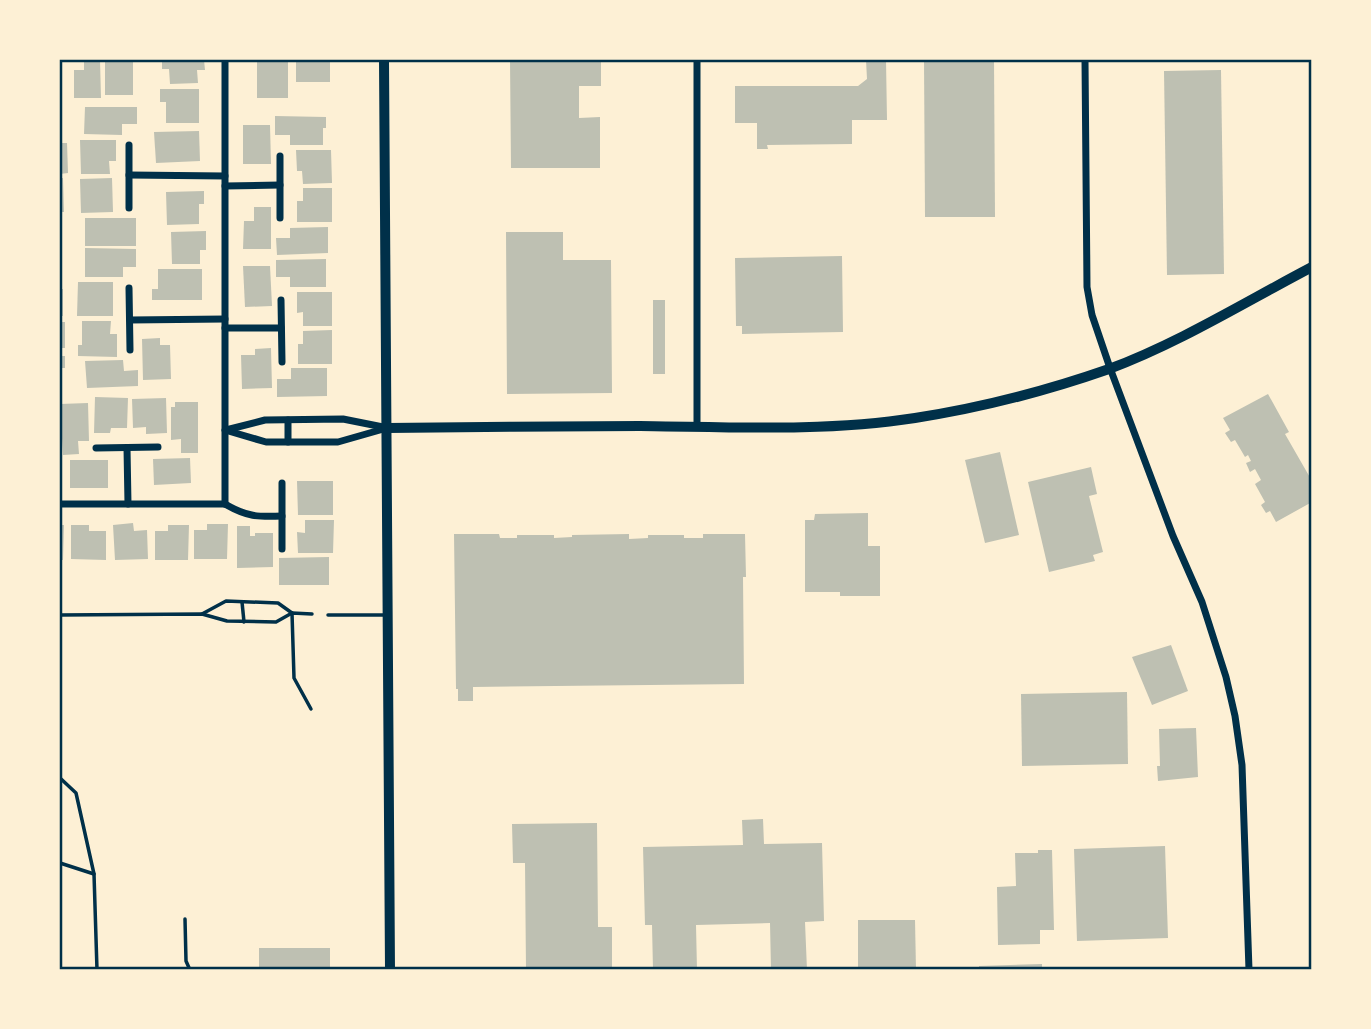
<svg xmlns="http://www.w3.org/2000/svg" width="1371" height="1029" viewBox="0 0 1371 1029" font-family="Barlow,sans-serif">
	<style>
		.building { fill: #bec0b2 }
		.lines { fill: none; stroke-linecap: round; stroke-linejoin: round }
		.service { stroke: #003049; stroke-width: 3.5 }
		.minor { stroke: #003049; stroke-width: 7 }
		.tertiary { stroke: #003049; stroke-width: 10 }
		.secondary { stroke: #003049; stroke-width: 10 }
		.neatline { fill: none; stroke: #003049; stroke-width: 2.5 }
	</style>
	<rect width="100%" height="100%" fill="#fdf0d5"/>
	<g class="building">
		<path d="M84 60H100L101 98H74V70H84Z"/>
		<rect x="105" y="60" width="28" height="35"/>
		<path d="M162 60H204L205 70H197L198 83 170 84 169 69H162Z"/>
		<rect x="257" y="60" width="31" height="38"/>
		<rect x="296" y="60" width="34" height="22"/>
		<path d="M510 60H601V86H579V118L600 117V168H511Z"/>
		<path d="M866 60H886L887 120H852V144L767 145 768 149H757V123H735V86H858L867 79Z"/>
		<path d="M924 60H994L995 217H925Z"/>
		<path d="M1221 70 1224 274 1167 275 1164 71Z"/>
		<path d="M160 89H199V123H166V102H160Z"/>
		<path d="M85 107H137V124H122V135L84 134Z"/>
		<path d="M275 116 326 117V128H323V145H290V135H275Z"/>
		<path d="M243 125H270L271 164H243Z"/>
		<path d="M199 131 200 161 156 163 154 132Z"/>
		<path d="M80 140H116V161H109L110 174H81Z"/>
		<path d="M60 143H67L68 173 60 174Z"/>
		<path d="M296 150H331L332 183 303 184 302 171H297Z"/>
		<path d="M60 178H63L64 212H60Z"/>
		<path d="M112 178 113 212 81 213 80 179Z"/>
		<path d="M303 188H332V222H297V201H303Z"/>
		<path d="M204 191V204H199V224L167 225 166 192Z"/>
		<path d="M254 207H271V249H243L244 221H254Z"/>
		<rect x="85" y="218" width="51" height="28"/>
		<path d="M328 227V253L277 255 276 238H290V228Z"/>
		<path d="M206 231V250H200V264H172L171 232Z"/>
		<path d="M506 232H563V260H611L612 393 507 394Z"/>
		<path d="M85 248 136 249V267H123V277H85Z"/>
		<path d="M842 256 843 332 742 334V326H736L735 258Z"/>
		<path d="M326 259V287H290V277H276V260Z"/>
		<path d="M243 266H270L272 306 245 307Z"/>
		<path d="M158 269H202V300H152V289H158Z"/>
		<path d="M78 282H113V316H77Z"/>
		<rect x="60" y="289" width="3" height="27"/>
		<path d="M297 292H332V326H303V312L297 313Z"/>
		<rect x="653" y="300" width="12" height="74"/>
		<path d="M82 321H111L110 334H117V357L78 356V345H82Z"/>
		<rect x="60" y="322" width="5" height="26"/>
		<path d="M332 330V364H298V344H303V331Z"/>
		<path d="M160 338V345H170L171 379 143 380 142 339Z"/>
		<path d="M271 348 272 388 242 389 241 355H255V349Z"/>
		<rect x="60" y="356" width="5" height="12"/>
		<path d="M123 360 124 371 138 370V386L87 388 85 361Z"/>
		<path d="M291 368H327V396L277 397V379H291Z"/>
		<path d="M1268 394 1289 432 1285 434 1312 481V502L1276 522 1270 511 1266 513 1261 505 1265 502 1255 484 1261 480 1255 469 1250 472 1246 463 1251 461 1248 455 1245 457 1235 440 1231 442 1225 433 1230 430 1223 418Z"/>
		<path d="M95 397 128 398 127 428H111L110 433H94Z"/>
		<path d="M166 398 167 433 146 434V427L133 428 132 399Z"/>
		<path d="M175 402H198V453H181V439L171 440V407H175Z"/>
		<path d="M88 403 89 441H78L79 454 63 455 60 404Z"/>
		<path d="M1000 452 1019 535 985 543 965 460Z"/>
		<path d="M190 458 191 483 154 485 153 459Z"/>
		<rect x="70" y="460" width="38" height="28"/>
		<path d="M1091 467 1097 494 1089 496 1103 552 1093 555 1095 561 1049 572 1028 482Z"/>
		<path d="M297 481H333V515H298Z"/>
		<path d="M868 513V546H880V596H840V592H805V520H814L815 514Z"/>
		<path d="M305 520H334L333 553H298L297 532 305 533Z"/>
		<path d="M133 523 134 531 147 530 148 559 115 560 113 525Z"/>
		<path d="M207 524H228L227 559H194V530H207Z"/>
		<path d="M60 525H64L63 560H60Z"/>
		<path d="M71 525H89V531H106V560L71 559Z"/>
		<path d="M168 525H189L188 560H155V531H168Z"/>
		<path d="M237 526H250V536H255V533H273V567L237 568Z"/>
		<path d="M454 534H499L500 538H517V535H554V538L572 537V535L629 534V539L648 538V535H684V538H703V534H745L746 577H743L744 684 473 687V701H458V689H456Z"/>
		<path d="M329 557V585H279V558Z"/>
		<path d="M1171 645 1188 691 1152 705 1132 657Z"/>
		<path d="M1127 692 1128 764 1022 766 1021 694Z"/>
		<path d="M1196 728 1198 777 1158 781 1157 766H1160L1159 729Z"/>
		<path d="M763 819 764 844 822 843 824 921 805 922 807 970H771L770 923 696 925 697 970H653L652 925H645L643 847 743 845 742 820Z"/>
		<path d="M597 823 598 927H612V970H526L525 863H513L512 824Z"/>
		<path d="M1165 846 1168 938 1077 941 1074 849Z"/>
		<path d="M1038 850H1052L1054 930H1040V944L998 945 997 887 1016 886 1015 853H1038Z"/>
		<path d="M858 920H915L916 970H858Z"/>
		<path d="M259 948H330V970H272V967H259Z"/>
		<path d="M1042 964V970H979V966Z"/>
	</g>
	<g class="lines">
		<g class="service">
			<path d="M242 602 244 622"/>
			<path d="M292 613 294 678 311 709"/>
			<path d="M202 614 226 601 278 603 292 613"/>
			<path d="M60 615 202 614 227 621 276 622 292 613 312 614"/>
			<path d="M328 615H385"/>
			<path d="M60 778 76 793 94 874 97 970"/>
			<path d="M60 863 94 874"/>
			<path d="M185 919 186 961 190 970"/>
		</g>
		<g class="minor">
			<path d="M225 60V504"/>
			<path d="M697 60V427"/>
			<path d="M1085 60 1087 287 1092 315 1110 368 1173 536 1202 602 1226 677 1235 716 1242 765 1249 970"/>
			<path d="M129 145V208"/>
			<path d="M280 156V218"/>
			<path d="M129 175 225 176"/>
			<path d="M225 186 280 185"/>
			<path d="M129 288 130 350"/>
			<path d="M281 300 282 362"/>
			<path d="M130 320 225 319"/>
			<path d="M225 328H281"/>
			<path d="M288 420V442"/>
			<path d="M225 430 266 442H338L387 428"/>
			<path d="M226 430 265 420 343 419 383 427"/>
			<path d="M96 448 158 447"/>
			<path d="M127 448 128 504"/>
			<path d="M282 483V549"/>
			<path d="M60 504H225"/>
			<path d="M225 504C247 517 258 517 282 516"/>
		</g>
		<path class="tertiary" d="M387 428C471 427 556 426 640 426 731 427 825 432 915 418 980 408 1046 391 1109 369 1179 343 1245 302 1312 267"/>
		<path class="secondary" d="M384 60 390 970"/>
	</g>
	<rect width="1371" height="1029" fill="none" stroke="#fdf0d5" stroke-width="122"/>
	<rect x="61" y="61" width="1249" height="907" class="neatline"/>
</svg>
